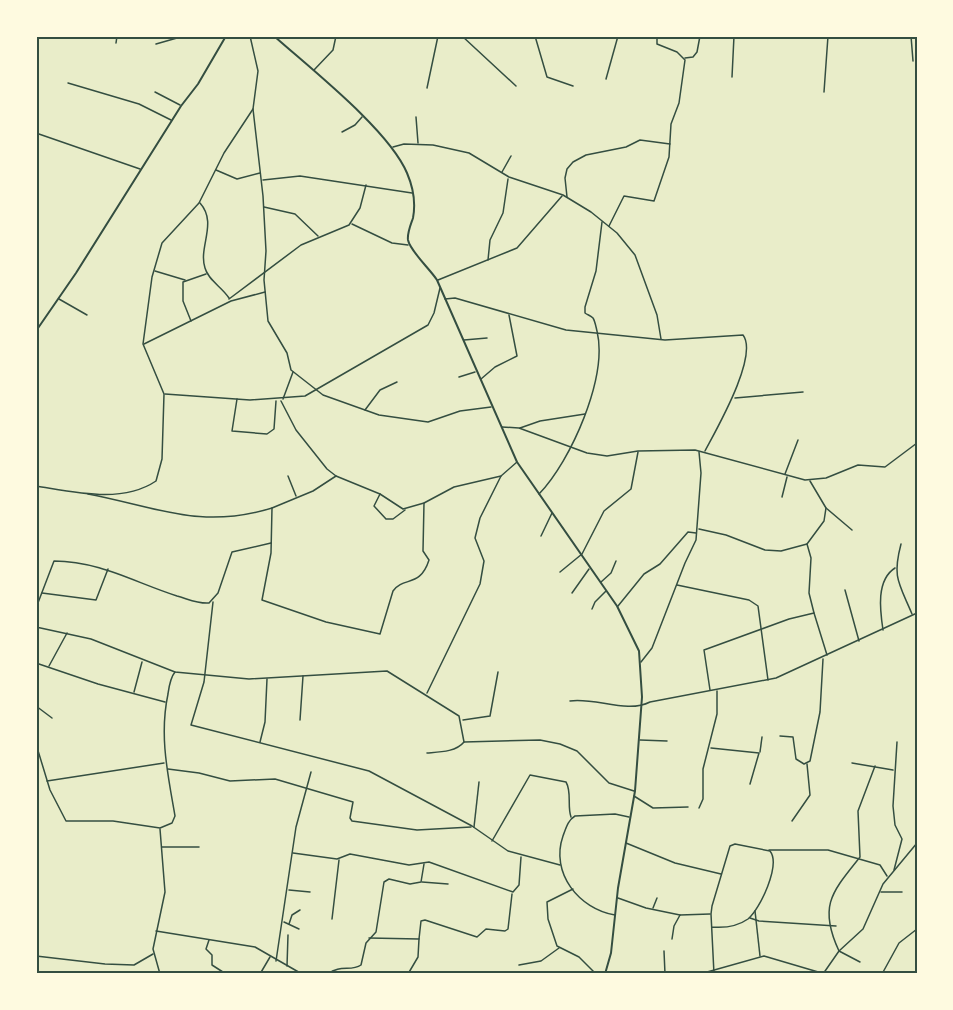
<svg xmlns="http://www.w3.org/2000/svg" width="953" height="1010" viewBox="0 0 953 1010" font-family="'Zilla Slab',serif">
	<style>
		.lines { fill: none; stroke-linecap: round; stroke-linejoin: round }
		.minor { stroke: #344e41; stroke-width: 1.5 }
		.secondary { stroke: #344e41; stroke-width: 2 }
		.neatline { fill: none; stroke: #344e41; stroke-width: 2 }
	</style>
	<rect width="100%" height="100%" fill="#e9edc9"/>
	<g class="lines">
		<g class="minor">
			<path d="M250 36 258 71 253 109 263 196 266 251 264 280 268 321 287 353 291 370 323 395 379 415 428 422 460 411 491 407"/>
			<path d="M462 36 516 86"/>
			<path d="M535 36 547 77 573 86"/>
			<path d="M911 36 913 61"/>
			<path d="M116 43 117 36"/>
			<path d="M156 44 184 36"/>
			<path d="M685 58 693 57 697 52 700 36"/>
			<path d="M314 70 333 50 336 36"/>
			<path d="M732 77 734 36"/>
			<path d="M606 79 618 36"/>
			<path d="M68 83 139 104 171 120"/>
			<path d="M427 88 438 36"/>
			<path d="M155 92 180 105"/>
			<path d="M824 92 828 36"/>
			<path d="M416 117 418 143"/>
			<path d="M342 132 355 125 362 117"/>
			<path d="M36 133 140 169"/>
			<path d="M393 147 404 144 433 145 469 153 509 177 563 195 591 212 617 233 635 255 657 315 661 339"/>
			<path d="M216 170 237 179 260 173"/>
			<path d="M502 172 511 156"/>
			<path d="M263 180 300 176 412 193"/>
			<path d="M567 197 565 178 567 169 573 162 586 155 626 147 640 140 670 144"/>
			<path d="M200 203C218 223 198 247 205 268 208 280 222 287 229 298"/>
			<path d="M264 207 295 214 318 236"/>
			<path d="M352 224 392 243 408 245"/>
			<path d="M609 226 624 196 654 201 669 157 671 124 679 103 685 60 677 52 657 44V36"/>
			<path d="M488 260 490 240 503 213 508 179"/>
			<path d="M155 271 185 280"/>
			<path d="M438 280 517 248 562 196"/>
			<path d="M59 299 87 315"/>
			<path d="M229 299 301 245 349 225 360 208 366 185"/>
			<path d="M445 299 455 298 566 330 665 340 743 335C759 356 716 430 705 451"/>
			<path d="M191 321 183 301V282L206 274"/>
			<path d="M464 340 487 338"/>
			<path d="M144 344 231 301 265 292"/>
			<path d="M459 377 475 372"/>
			<path d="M481 379 495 367 517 356 509 315"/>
			<path d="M165 394 250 400 305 396 428 325 434 313 440 288"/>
			<path d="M735 398 803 392"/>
			<path d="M237 399 232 431 267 434 274 429 276 401"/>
			<path d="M283 399 293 372"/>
			<path d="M281 401 296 430 327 469 336 476 380 494 403 509 424 503 454 487 501 476 517 462"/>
			<path d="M365 410 380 390 397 382"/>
			<path d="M502 427 519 428 587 453 607 456 638 451 695 450 805 480 826 478 858 465 885 467 917 443"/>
			<path d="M520 428 540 421 585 414"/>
			<path d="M785 474 798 440"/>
			<path d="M288 476 296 496"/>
			<path d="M336 476 313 491 272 508 271 553 262 600 326 622 380 634 393 591C404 576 420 588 429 560L423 551 424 503"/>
			<path d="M810 481 826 508 852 530"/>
			<path d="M36 486C74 492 122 504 156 481L162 459 164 394 143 344 152 277 162 243 199 203 224 153 253 109"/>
			<path d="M88 494C157 507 200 530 272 508"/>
			<path d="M380 494 374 506 386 519H393L405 510"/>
			<path d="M539 494C571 461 608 377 597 331 596 327 595 321 593 318 591 316 588 315 585 313V307L596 271 602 222"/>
			<path d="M782 497 787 477"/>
			<path d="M699 529 726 535 765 550 781 551 807 544"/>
			<path d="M541 536 552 513"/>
			<path d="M901 544C892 578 899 583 912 614"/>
			<path d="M560 572 582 554 604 511 631 489 638 452"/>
			<path d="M601 582 611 573 616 561"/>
			<path d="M677 585 749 600 758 606 768 680"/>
			<path d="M845 590 859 641"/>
			<path d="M42 593 96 600 108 569"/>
			<path d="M572 593 589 569"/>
			<path d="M213 602 204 682 191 725 369 771 472 826 508 851 560 865"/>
			<path d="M618 606 644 574 660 564 688 532 696 533"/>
			<path d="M36 608 54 561C99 561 136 583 177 596 188 599 198 604 209 603L218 593 232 552 271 543"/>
			<path d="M592 609 595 602 606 591"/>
			<path d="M814 613 809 593 811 558 807 544 824 521 826 508"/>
			<path d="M36 627 91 639 175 672 249 679 387 671 459 716 464 742"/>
			<path d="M883 630C880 610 876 580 895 568"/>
			<path d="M641 662 652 648 685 563 696 540 701 473 699 452"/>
			<path d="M36 663 98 684 165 702"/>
			<path d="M49 666 67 633"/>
			<path d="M710 690 704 650 789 619 814 613 827 655"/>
			<path d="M134 692 142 662"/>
			<path d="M427 693 480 584 484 561 475 538 480 518 501 476"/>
			<path d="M570 701C595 697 627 714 650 702L776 678 917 613"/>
			<path d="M36 706 52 718"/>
			<path d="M300 720 303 676"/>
			<path d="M463 720 490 716 498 672"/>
			<path d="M780 736 793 737 796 759 804 764 810 761 820 712 823 659"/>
			<path d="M640 740 667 741"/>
			<path d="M260 742 265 722 267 679"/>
			<path d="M36 744 50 790 66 821H113L160 828 172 823 175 816C168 775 159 736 168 694 169 687 170 678 175 672"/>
			<path d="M711 748 759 753 750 784"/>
			<path d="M760 752 762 737"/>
			<path d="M427 753C439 752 456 752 464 742L540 740 560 744 577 751 609 783 634 791"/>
			<path d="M852 763 893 770"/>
			<path d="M168 769 199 773 230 781 275 779 353 802 350 818 352 821 417 830 471 827"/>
			<path d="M47 781 164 763"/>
			<path d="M634 796 653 808 688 807"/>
			<path d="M699 808 703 799V769L717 714V691"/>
			<path d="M792 821 810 795 807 764"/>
			<path d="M474 827 479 782"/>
			<path d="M160 829 165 892 153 949 160 974"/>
			<path d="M492 841 530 775 566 782C572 792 567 806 571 817"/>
			<path d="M626 843 675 863 721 874"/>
			<path d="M162 847H199"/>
			<path d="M769 850H828L880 865 887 876"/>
			<path d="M293 853 337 859 350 854 409 865 429 862 513 892 519 885 521 857"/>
			<path d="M894 870 902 839 895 825 893 806 897 742"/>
			<path d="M422 882 448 884"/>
			<path d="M573 889 547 902 548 919 557 946 579 957 596 974"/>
			<path d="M289 890 310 892"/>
			<path d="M881 892H902"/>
			<path d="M618 898 646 908 680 915"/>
			<path d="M653 908 657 898"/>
			<path d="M755 911 760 956"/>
			<path d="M615 915C579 909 550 873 563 836 566 828 568 820 575 816L615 814 629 817"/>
			<path d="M750 918 759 921 836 926"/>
			<path d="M332 919 339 860"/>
			<path d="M284 922 299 929"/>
			<path d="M289 924 292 915 300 910"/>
			<path d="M712 927C724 928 738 926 748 919 760 909 781 865 770 851L735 844 730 846 712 906 711 914 714 974"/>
			<path d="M156 931 255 947 302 974"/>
			<path d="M369 938 419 939 421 921 425 920 477 937 486 929 505 931 508 929 512 894"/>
			<path d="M672 939 674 926 680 915 710 914"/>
			<path d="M209 940 206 949 212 955V965L226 974"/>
			<path d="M664 951 665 974"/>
			<path d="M36 956 105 964 134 965 153 954"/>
			<path d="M276 961 296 827 311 772"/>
			<path d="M860 962 839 951C818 906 832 892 860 857L858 811 875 766"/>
			<path d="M519 965 541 961 559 948"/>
			<path d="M287 966 288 935"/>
			<path d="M260 974 270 957"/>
			<path d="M328 974C340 964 351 972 361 965L366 943 376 932 384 882 389 879 410 884 421 882 424 864"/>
			<path d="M408 974 418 957 419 939"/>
			<path d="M700 974 764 956 825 974"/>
			<path d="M823 974 839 951 863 929 883 884 917 843"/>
			<path d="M882 974 899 943 917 929"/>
		</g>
		<g class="secondary">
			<path d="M274 36C311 69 389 130 407 173 413 187 416 202 413 218 411 224 407 233 408 240 410 251 430 269 437 280L517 462 617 606 639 651 642 697 635 791 618 888 611 953 605 974"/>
			<path d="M36 331 76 273 181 106 198 84 226 36"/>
		</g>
	</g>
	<rect width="953" height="1010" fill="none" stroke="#fefae0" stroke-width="75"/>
	<rect x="38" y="38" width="878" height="934" class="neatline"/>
</svg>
